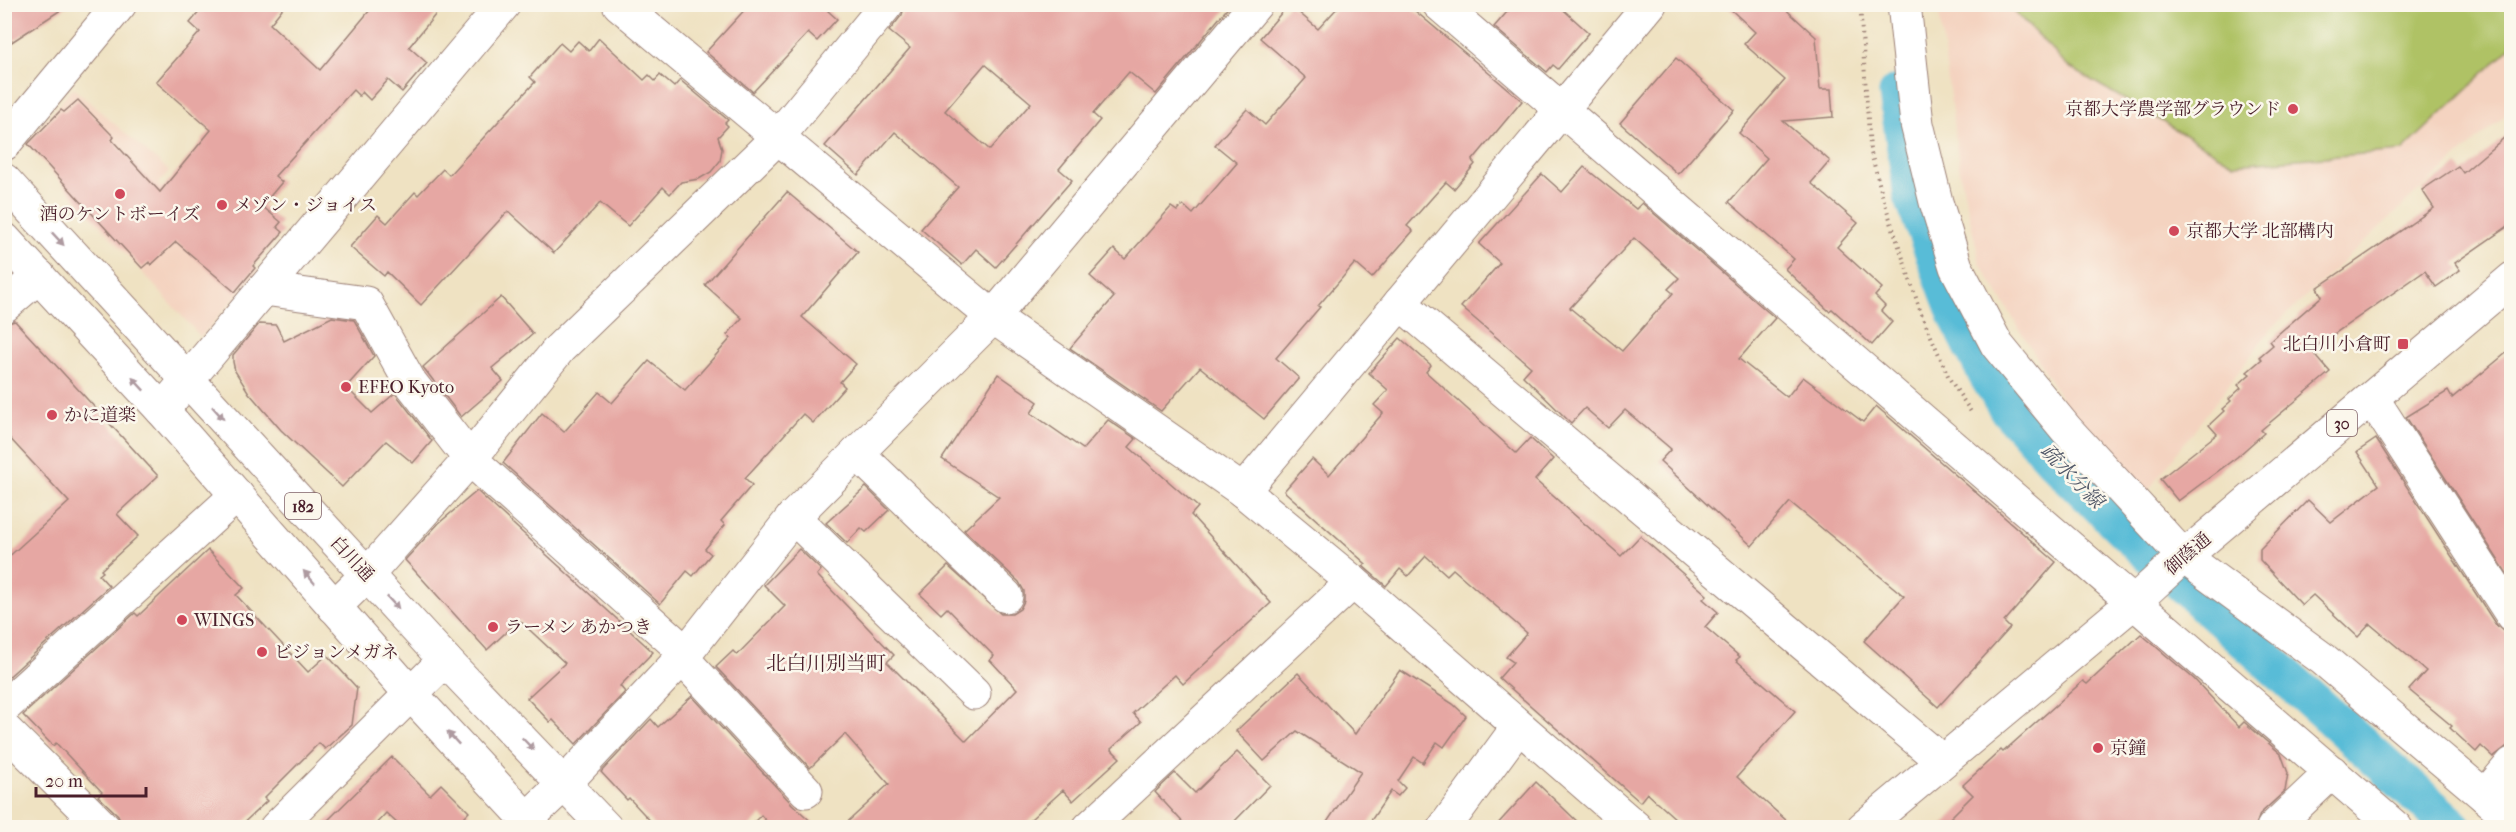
<svg xmlns="http://www.w3.org/2000/svg" width="2516" height="832" viewBox="0 0 2516 832" font-family="'IM FELL French Canon','Noto Serif JP',serif">
	<style>
		.built { fill: #f4d3c0 }
		.pitch { fill: #afc265; stroke: #7c7048; stroke-width: 1.5 }
		.lines { fill: none; stroke-linecap: round; stroke-linejoin: round }
		.canal { stroke: #59bcd7; stroke-width: 39 }
		.building { fill: #e6a7a3; fill-rule: evenodd }
		.minor-casing { stroke: #9c8076; stroke-width: 35 }
		.major-casing { stroke: #9c8076; stroke-width: 35 }
		.path { stroke: #9c8076; stroke-width: 4; stroke-dasharray: 1.5 4.5; stroke-linecap: butt }
		.minor { stroke: #fff; stroke-width: 33 }
		.major { stroke: #fff; stroke-width: 33 }
		.oneway { fill: #ae9aa0 }
		.poi-dot { fill: #d1495b; stroke: #fbf7ec; stroke-width: 2 }
		.labels { text-anchor: middle; dominant-baseline: central; stroke-width: 5; stroke-linejoin: round; paint-order: stroke }
		.shield { fill: #fbf7ec; stroke: #7f6065; stroke-width: 1.5 }
		.shield-label { font-size: 16px; font-weight: bold; fill: #4a1f2b }
		.poi-label { font-size: 18px; fill: #4a1f2b; stroke: #fbf7ec; text-anchor: start }
		.street-label { font-size: 18px; fill: #4a1f2b; stroke: #fbf7ec }
		.water-label { font-size: 20px; font-style: italic; fill: #4f5667; stroke: #fbf7ec }
		.neighbourhood-label { font-size: 20px; fill: #4a1f2b; stroke: #fbf7ec }
	</style>
	<rect width="100%" height="100%" fill="#fbf7ec"/>
	<filter id="ink" filterUnits="userSpaceOnUse"><feTurbulence type="fractalNoise" baseFrequency=".0167" numOctaves="2"/><feDisplacementMap in="SourceGraphic" scale="12" xChannelSelector="R" yChannelSelector="G"/><feConvolveMatrix kernelMatrix="1 2 1 2 8 2 1 2 1" color-interpolation-filters="sRGB"/></filter>
	<filter id="wash" filterUnits="userSpaceOnUse"><feTurbulence type="fractalNoise" baseFrequency=".008" numOctaves="4" result="noise"/><feDisplacementMap in="SourceGraphic" scale="24" xChannelSelector="R" yChannelSelector="G"/><feGaussianBlur stdDeviation="1.35" result="paint"/><feColorMatrix in="noise" values="0 0 0 0 0 0 0 0 0 0 0 0 0 0 0 0 0 1.4 0 .05"/><feComposite in="paint" operator="in"/></filter>
	<g filter="url(#wash)">
		<rect width="100%" height="100%" fill="#efe2c2"/>
		<g class="built">
			<path d="M1938 5H2511V110L2410 199 2271 329 2147 492 2065 405 1980 263 1960 173Z"/>
			<path d="M73 88 169 171 158 184 259 270 201 337 26 144Z"/>
		</g>
		<path class="pitch" d="M2008 5H2511V47L2402 151 2234 164 2069 67Z"/>
		<g class="lines">
			<path class="canal" d="M1898 94 1913 196 1957 314 1987 374 2009 410 2053 459 2139 544 2454 828"/>
		</g>
		<g id="blocks">
			<g class="building">
				<path d="M4 4H70L4 47Z"/>
				<path d="M206 4H286L270 24 320 70 375 4H444L409 47 427 63 402 92 388 80 370 100 362 92 359 96 353 90 275 176 282 182 262 206 281 222 277 227 283 232 253 266 255 268 235 292 176 242 151 265 149 262 142 268 28 144 61 110 64 112 78 100 114 137 112 140 160 192 211 130 156 82 200 32 190 23Z"/>
				<path d="M750 4H833L828 11 837 19 817 41 808 33 753 92 706 52Z"/>
				<path d="M905 4H1231L1156 94 1129 72 1093 114 1100 120 1059 169 1072 180 996 267 976 249 962 265 921 229 958 187 895 132 858 175 825 146 910 48 889 31 902 15ZM985 64 1031 103 990 150 945 111Z"/>
				<path d="M1289 4 1318 29 1340 5H1408L1522 101 1472 161 1475 164 1454 189 1446 182 1407 226 1413 231 1372 278 1355 263 1318 306 1320 307 1276 358 1299 378 1264 419 1200 367 1161 411 1070 348 1114 297 1090 276 1114 249 1125 259 1171 207 1177 211 1183 205 1193 214 1237 163 1215 145 1247 109 1265 125 1306 78 1260 38Z"/>
				<path d="M1514 4H1557L1589 33 1558 69 1553 65 1547 72 1494 27Z"/>
				<path d="M1725 4H1780L1816 37 1820 89H1831L1833 117 1783 121 1830 161 1811 183 1858 223 1837 247 1882 288 1875 296 1885 306 1881 311 1892 322 1872 345 1832 309 1829 311 1785 269 1794 259 1729 202 1767 158 1739 133 1785 80 1744 44 1755 32Z"/>
				<path d="M599 38 644 80 649 75 655 81 660 75 674 87 680 80 728 120 725 123 728 126 718 137 722 149 720 161 711 172 699 179 681 182 670 194 663 187 628 226 600 203 554 253 508 211 421 305 387 272 384 276 350 247 378 215 387 223 415 192 418 195 443 169 449 175 535 82 530 77 560 43 569 51 578 41 589 51Z"/>
				<path d="M1676 58 1734 110 1678 174 1620 123Z"/>
				<path d="M2511 132V224L2455 263 2460 270 2436 287 2425 271 2311 350 2330 372 2261 430 2264 433 2237 457 2178 501 2160 479 2217 434 2209 425 2224 411 2222 409 2231 401 2229 399 2241 388 2238 385 2250 374 2247 372 2262 359 2259 357 2273 345 2270 341 2322 296 2317 288 2434 208 2422 190 2458 166 2463 173Z"/>
				<path d="M1584 167 1636 209 1642 203 1775 318 1739 359 1787 397 1803 377 1863 422 1876 406 2056 562 2004 622 2010 628 1938 707 1864 641 1904 596 1790 502 1752 546 1660 461 1671 449 1625 410 1608 428 1585 408 1571 423 1523 376 1531 367 1461 307 1500 263 1479 244 1542 174 1562 192ZM1634 238 1679 278 1668 289 1673 293 1622 351 1570 308Z"/>
				<path d="M787 192 858 252 802 317 856 364 840 382 845 387 813 423 803 414 745 478 752 485 721 521 725 525 705 549 711 554 693 576 687 571 660 604 503 463 542 413 564 432 599 392 612 403 649 361 685 390 731 338 727 335 742 318 705 285Z"/>
				<path d="M501 297 533 334 492 368 503 381 461 417 423 367Z"/>
				<path d="M332 317 354 320 374 356 346 387 372 413 395 393 432 441 413 463 386 441 342 487 281 430 249 393 235 371 233 362V355L259 324 276 325 284 341Z"/>
				<path d="M15 321 158 476 117 514 138 536 101 570 103 572 99 575 109 586 4 681V561L69 502 4 432V324Z"/>
				<path d="M1400 338 1431 365 1426 372 1516 453 1530 438 1553 459 1535 480 1621 556 1640 536 1707 595 1703 599 1718 612 1705 627 1740 657 1736 660 1795 711 1737 777 1795 828H1686L1647 793 1640 802 1499 678 1513 662 1506 657 1527 633 1453 569 1447 575 1426 556 1408 576 1400 569 1386 586 1363 566 1366 564 1284 491 1312 459 1329 475 1383 413 1374 405 1388 390 1369 373Z"/>
				<path d="M2511 349V580L2406 417 2448 391 2452 398Z"/>
				<path d="M998 374 1038 402 1031 413 1083 449 1108 420 1136 439 1129 447 1198 507 1191 515 1271 603 1183 684 1175 675 1133 713 1141 722 1111 749 1120 758 1073 801 1063 790 1021 828H841L889 784 845 734 810 768 716 667 733 651 737 655 785 606 764 585 799 549 821 570 817 575 894 655 887 662 966 741 1017 689 990 660 994 656 947 608 941 614 920 594 948 566 1001 614H1012L1020 609 1024 601V591L1019 582 964 530 999 497 942 459Z"/>
				<path d="M2376 439 2496 625 2503 631 2511 633V743L2493 757 2481 746 2476 752 2450 728 2452 726 2409 690 2426 671 2370 624 2358 637 2313 595 2302 605 2260 560V549L2308 500 2331 522 2379 485 2357 452Z"/>
				<path d="M866 487 889 510 866 532 861 528 847 543 826 523Z"/>
				<path d="M477 491 653 652 620 686 625 692 576 744 553 720 550 722 527 698 565 663 519 620 487 650 405 560 439 523Z"/>
				<path d="M208 550 244 588 236 595 308 672 327 655 357 688 352 725 325 749 319 743 264 798 267 801 238 828H122L118 815 98 796 102 792 56 743 53 746 23 715 135 613 138 616Z"/>
				<path d="M2141 634 2194 679 2239 727 2244 722 2281 754 2288 773 2285 791 2260 814 2255 828H1940L1973 795 1963 785 2001 750 2003 752 2083 681 2087 684Z"/>
				<path d="M1400 670 1453 704 1466 716 1444 747 1437 742 1423 763 1414 757 1398 781 1405 788 1398 796 1391 791 1366 828H1323L1361 772 1297 731 1264 761 1236 731 1298 673 1355 734Z"/>
				<path d="M692 696 792 804 818 828H772L761 815 748 828H657L629 798 627 800 601 772 651 719 658 727Z"/>
				<path d="M1237 752 1270 785 1228 828H1188L1155 792 1175 773 1195 793Z"/>
				<path d="M392 757 430 795 441 784 469 812 458 823 463 828H396L399 825 386 813 372 828H320Z"/>
				<path d="M1536 782 1584 828H1494Z"/>
			</g>
		</g>
	</g>
	<g filter="url(#ink)">
		<use href="#blocks" fill-opacity="0" stroke="#9c8076" stroke-width="1.5"/>
		<g class="lines">
			<defs>
				<g id="minor">
					<path d="M619 4 993 317 1243 491 1353 582 1636 828"/>
					<path d="M1439 4 2396 828"/>
					<path d="M1904 4 1917 124 1936 202 1956 267 1997 345 2066 429 2184 557 2323 659 2512 819"/>
					<path d="M4 144 120 4"/>
					<path d="M264 289 366 303 410 382 470 459 686 653"/>
					<path d="M1400 303 1942 761"/>
					<path d="M4 306 39 276"/>
					<path d="M2372 398 2512 615"/>
					<path d="M162 410 504 4"/>
					<path d="M857 453 1006 596"/>
					<path d="M1243 491 1650 4"/>
					<path d="M793 517 974 693"/>
					<path d="M334 607 367 575 470 459 559 349 777 138 887 4"/>
					<path d="M682 658 806 791"/>
					<path d="M4 707 237 495"/>
					<path d="M4 729 104 828"/>
					<path d="M2485 796 2512 764"/>
					<path d="M527 819 565 783 682 658 793 517 993 317 1256 4"/>
					<path d="M276 828 445 660"/>
					<path d="M1089 828 1353 582"/>
					<path d="M1444 828 1518 727"/>
					<path d="M2273 828 2332 772"/>
				</g>
				<g id="major">
					<path d="M4 180 445 660 606 828"/>
					<path d="M4 239 162 410 410 693 535 828"/>
					<path d="M1863 828 2135 601 2173 566 2512 279"/>
				</g>
			</defs>
			<use href="#minor" class="minor-casing"/>
			<use href="#major" class="major-casing"/>
			<path class="path" d="M1860 4 1870 149 1883 198 1921 313 1949 378 1973 415"/>
			<use href="#minor" class="minor"/>
			<use href="#major" class="major"/>
		</g>
		<defs><path id="oneway-solid" d="M-6-.8H1V-3.2L6.5 0L1 3.2V.8H-6Z" transform="scale(1.5)"/></defs>
		<g class="oneway">
			<use href="#oneway-solid" transform="translate(58 239) rotate(47)"/>
			<use href="#oneway-solid" transform="translate(138 384) rotate(-133)"/>
			<use href="#oneway-solid" transform="translate(218 413) rotate(48)"/>
			<use href="#oneway-solid" transform="translate(309 577) rotate(-131)"/>
			<use href="#oneway-solid" transform="translate(393 603) rotate(47)"/>
			<use href="#oneway-solid" transform="translate(453 738) rotate(-133)"/>
			<use href="#oneway-solid" transform="translate(528 744) rotate(46)"/>
		</g>
	</g>
	<g class="poi-dot">
		<circle cx="2293" cy="109" r="6"/>
		<circle cx="120" cy="194" r="6"/>
		<circle cx="222" cy="205" r="6"/>
		<circle cx="2174" cy="231" r="6"/>
		<rect x="2397" y="338" width="12" height="12" rx="3"/>
		<circle cx="346" cy="387" r="6"/>
		<circle cx="52" cy="415" r="6"/>
		<circle cx="182" cy="620" r="6"/>
		<circle cx="493" cy="627" r="6"/>
		<circle cx="262" cy="652" r="6"/>
		<circle cx="2098" cy="748" r="6"/>
	</g>
	<g class="labels">
		<g class="shield">
			<rect x="2327" y="410" width="30" height="26" rx="4.5"/>
			<rect x="285" y="493" width="36" height="26" rx="4.5"/>
		</g>
		<g class="shield-label">
			<text x="2342" y="423">30</text>
			<text x="303" y="506">182</text>
		</g>
		<g class="poi-label">
			<text x="2281" y="109" text-anchor="end">京都大学農学部グラウンド</text>
			<text x="234" y="205">メゾン・ジョイス</text>
			<text x="120" y="214" text-anchor="middle">酒のケントボーイズ</text>
			<text x="2186" y="231">京都大学 北部構内</text>
			<text x="2391" y="344" text-anchor="end">北白川小倉町</text>
			<text x="358" y="387">EFEO Kyoto</text>
			<text x="64" y="415">かに道楽</text>
			<text x="194" y="620">WINGS</text>
			<text x="505" y="627">ラーメン あかつき</text>
			<text x="274" y="652">ビジョンメガネ</text>
			<text x="2110" y="748">京鐘</text>
		</g>
		<g class="street-label">
			<text transform="translate(2188 554) rotate(-41)">御蔭通</text>
			<text transform="translate(352 559) rotate(47)">白川通</text>
		</g>
		<g class="water-label">
			<text transform="translate(2072 476) rotate(46)">疏水分線</text>
		</g>
		<g class="neighbourhood-label">
			<text x="826" y="663">北白川別当町</text>
		</g>
	</g>
	<rect width="2516" height="832" fill="none" stroke="#fbf7ec" stroke-width="24"/>
	<path d="M36 787v9h110v-9" fill="none" stroke="#4a1f2b" stroke-width="3"/>
	<text x="45" y="787" font-size="18" fill="#4a1f2b" stroke="#fbf7ec" stroke-width="4.5" paint-order="stroke">20 m</text>
</svg>
